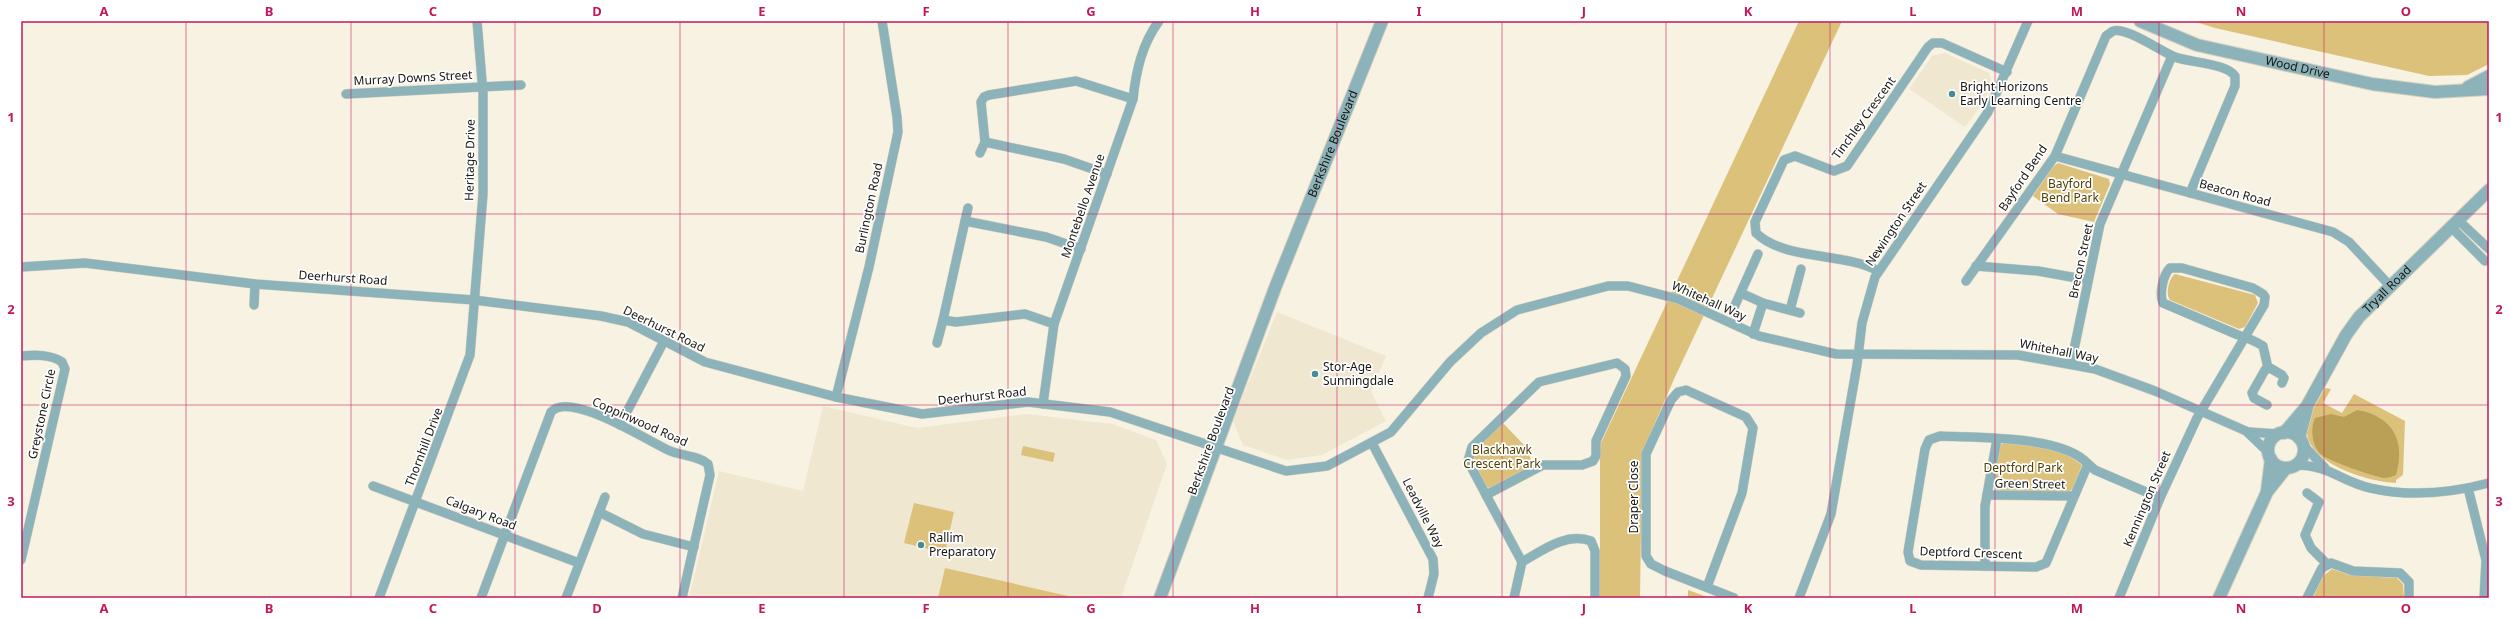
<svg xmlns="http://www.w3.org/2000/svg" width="2510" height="619" viewBox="0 0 2510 619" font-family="'Noto Sans',sans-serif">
  <rect width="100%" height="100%" fill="#f8f2e2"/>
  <g fill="#f0e7d1">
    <polygon points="1945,53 1989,73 1992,82 1985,100 1965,127 1909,89 1932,56"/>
    <polygon points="1277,312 1386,356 1371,392 1386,421 1322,455 1287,460 1243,445 1233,421"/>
    <polygon points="823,406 917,428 1026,414 1112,424 1156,440 1167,464 1121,598 689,598 719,471 803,491"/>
  </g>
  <g fill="#dcc17b">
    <polygon points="1799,21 1842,21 1675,377 1644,448 1642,462 1640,598 1600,598 1600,445"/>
    <polygon points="2193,21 2489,21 2489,64 2467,75 2429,76 2215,28"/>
    <polygon points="2058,163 2109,179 2110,184 2094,222 2058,214 2033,196 2053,167"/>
    <path d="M2175,274l80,21 3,8 -13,24 -6,2 -69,-29c-5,-6 -1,-22 5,-26z"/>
    <path d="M2325,388l6,1 -8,14 19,10 12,-19 51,27 -2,54 -7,5v3c-27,-1 -93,-20 -89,-56 2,-14 12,-27 18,-39z"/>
    <path d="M1502,422l21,22 12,22 -46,22c-10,-4 -16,-24 -17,-34z"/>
    <path d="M2005,442c27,1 56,6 77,23l-9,23 -4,4 -72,-1 -4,-8 7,-38z"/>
    <polygon points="1023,446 1055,453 1053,462 1021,455"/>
    <polygon points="914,503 954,512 945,553 904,543"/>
    <polygon points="945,568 1077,598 938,598"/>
    <polygon points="2332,569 2350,575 2397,578 2403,584 2404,598 2313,598 2323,576"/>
    <polygon points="1688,590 1710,598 1688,598"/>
  </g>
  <path fill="#ba9f57" d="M2357,410c36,6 49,31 39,65 -4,2 -8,3 -12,3 -11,-2 -53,-16 -62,-23 -10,-8 -12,-26 -7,-37l16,-4 13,3z"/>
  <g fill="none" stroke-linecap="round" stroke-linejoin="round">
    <defs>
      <g id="minor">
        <polyline points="346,94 521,85"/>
        <polyline points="980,153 985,142"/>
        <polyline points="2055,156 2333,232 2349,242 2391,287"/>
        <polyline points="1107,174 1064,159 985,142 981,102 984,97 989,95 1076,81 1133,99"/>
        <polyline points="965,221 968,208"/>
        <polyline points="2459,221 2489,249"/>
        <polyline points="2452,228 2485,261"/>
        <polyline points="1976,266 2038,271 2088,280"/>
        <polyline points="21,267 85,263 255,284 474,300 601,316 628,322 705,362 836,397 922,414 1028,402 1110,412 1286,471 1327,466 1391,432 1450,362 1481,333 1517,310 1608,286 1628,286 1678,299 1759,336 1836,354 2018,355 2095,369 2155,391 2246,431 2269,453"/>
        <path d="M1878,271c-34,-19 -93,-10 -122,-38l-1,-11 29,-62 11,-4 39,15 13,-5 81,-119 5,-4h9l65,29"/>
        <path d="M1966,281l89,-125 51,-120 7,-5c14,-4 47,20 62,26 16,6 51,6 60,19v10l-45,107"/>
        <polyline points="1741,293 1763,303 1800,313"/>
        <polyline points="254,305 255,284"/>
        <polyline points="1790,310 1801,269"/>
        <polyline points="1732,312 1758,254"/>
        <polyline points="1054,324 1025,314 956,322 943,320 965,221 1046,237 1081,249"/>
        <polyline points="1753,334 1763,303"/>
        <polyline points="937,343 943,320"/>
        <path d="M21,356c13,-1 30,-2 41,6l3,7 -44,191"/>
        <polygon points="1617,363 1625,369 1626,376 1596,441 1596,456 1593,461 1582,465 1543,465 1486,495 1468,461 1472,447 1539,382"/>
        <polyline points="2071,364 2100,224 2172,56"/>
        <polyline points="836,397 869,267 898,132 897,117 882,21"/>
        <path d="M1043,404l11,-80 79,-225c3,-28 9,-55 26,-78"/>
        <polyline points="2267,405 2254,398 2252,393 2265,370 2270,368 2282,375 2284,378 2282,383"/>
        <polyline points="620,425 664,341"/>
        <polyline points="2249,432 2279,434"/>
        <path d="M1940,436c36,2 123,-1 148,28l-42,99 -10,4 -115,-2 -11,-4 -2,-9 17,-103 4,-9z"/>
        <polyline points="1372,443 1433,559 1434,574 1428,598"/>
        <polyline points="2304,446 2325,468"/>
        <polyline points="2088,464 2095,470 2160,498"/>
        <path d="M2295,465c35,0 45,16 75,23 39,9 81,5 119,-5"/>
        <polyline points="373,486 579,563"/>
        <polyline points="2468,488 2486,560 2484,598"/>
        <polyline points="2307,493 2319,502 2305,535 2311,548 2327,564"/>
        <polyline points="1486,495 1522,562"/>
        <polyline points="1987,495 2073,496"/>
        <polyline points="599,512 643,534 694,547"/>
        <path d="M1522,562c21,-12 44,-30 69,-21l4,10v47"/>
        <polyline points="1985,566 1985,506 1997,439"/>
        <polyline points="1707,587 1742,493 1753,428 1746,417 1686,390 1678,392 1671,400 1646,454 1646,556 1651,564 1665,571 1734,598"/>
        <polyline points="379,598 470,355 483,194 483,93 477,21"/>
        <path d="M481,598l70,-186c18,-22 97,29 117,38 12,6 30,5 40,14l2,11 -28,123"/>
        <polyline points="566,598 605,497"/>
        <polyline points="1514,598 1522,562"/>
        <polyline points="1799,598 1831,514 1857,365 1862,323 1875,277 1988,112 2028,21"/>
        <path d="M2119,598l41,-100 37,-80 67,-113 1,-8 -2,-3 -10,-6 -71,-20h-12c-7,7 -11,26 -7,35l75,32c10,3 17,6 25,11l5,22"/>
        <polyline points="2307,598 2322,568 2331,563 2353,571 2400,573 2409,582 2409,598"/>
      </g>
      <g id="tertiary">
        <path id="s1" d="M2140,21l57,24 175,39 63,8 54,-3"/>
        <polyline points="2468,87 2489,76"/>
        <circle cx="2286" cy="450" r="18"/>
        <path id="s2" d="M2284,433l23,-27 39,-71 13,-18 130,-127"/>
        <polyline points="2299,438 2307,408"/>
        <polyline points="2267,491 2271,459"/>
        <path id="s3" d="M1160,598l115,-310 107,-267"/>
        <polyline points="2219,598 2267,492 2286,468"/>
      </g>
    </defs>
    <use href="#minor" stroke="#d4cfc0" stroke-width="10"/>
    <use href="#tertiary" stroke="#d4cfc0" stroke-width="14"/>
    <use href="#minor" stroke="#8cb3ba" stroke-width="9"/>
    <use href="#tertiary" stroke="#8cb3ba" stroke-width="12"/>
  </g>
  <path fill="none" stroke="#c2185b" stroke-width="1" stroke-opacity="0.55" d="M186,21v577M351,21v577M515,21v577M680,21v577M844,21v577M1008,21v577M1173,21v577M1337,21v577M1502,21v577M1666,21v577M1830,21v577M1995,21v577M2159,21v577M2324,21v577M21,214h2468M21,405h2468"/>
  <g fill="#468c97" stroke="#fff" stroke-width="1.5">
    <circle cx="1952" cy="94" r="4"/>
    <circle cx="1315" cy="374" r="4"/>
    <circle cx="921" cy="545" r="4"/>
  </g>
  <g text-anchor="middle" stroke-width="3.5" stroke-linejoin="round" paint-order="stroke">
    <g font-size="12" fill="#171510" stroke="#fff">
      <text dy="4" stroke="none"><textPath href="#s1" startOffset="165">Wood Drive</textPath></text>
      <text transform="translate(413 78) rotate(-3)" y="4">Murray Downs Street</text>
      <text transform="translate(1864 118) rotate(-54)" y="4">Tinchley Crescent</text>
      <text dy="4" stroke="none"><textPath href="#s3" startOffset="486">Berkshire Boulevard</textPath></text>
      <text transform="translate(470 160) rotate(-89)" y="4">Heritage Drive</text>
      <text transform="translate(2023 178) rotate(-56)" y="4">Bayford Bend</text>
      <text transform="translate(2235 193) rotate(15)" y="4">Beacon Road</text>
      <text transform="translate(1083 206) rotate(-71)" y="4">Montebello Avenue</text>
      <text transform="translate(869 208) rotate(-78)" y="4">Burlington Road</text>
      <text transform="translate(1896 224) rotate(-56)" y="4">Newington Street</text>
      <text transform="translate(2081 261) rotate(-78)" y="4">Brecon Street</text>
      <text transform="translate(343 278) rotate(4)" y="4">Deerhurst Road</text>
      <text dy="4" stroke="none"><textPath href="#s2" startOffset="178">Tryall Road</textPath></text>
      <text transform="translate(1709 301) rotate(24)" y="4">Whitehall Way</text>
      <text transform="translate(664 329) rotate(26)" y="4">Deerhurst Road</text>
      <text transform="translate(2059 351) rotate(11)" y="4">Whitehall Way</text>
      <text transform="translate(982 396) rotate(-6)" y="4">Deerhurst Road</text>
      <text transform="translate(42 414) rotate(-78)" y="4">Greystone Circle</text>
      <text transform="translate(640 422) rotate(24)" y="4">Coppinwood Road</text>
      <text transform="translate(1211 441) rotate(-70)" y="4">Berkshire Boulevard</text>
      <text transform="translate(424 447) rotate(-69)" y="4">Thornhill Drive</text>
      <text transform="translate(2030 484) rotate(1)" y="4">Green Street</text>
      <text transform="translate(1634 497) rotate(-90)" y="4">Draper Close</text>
      <text transform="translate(2147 499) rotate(-67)" y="4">Kennington Street</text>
      <text transform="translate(481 513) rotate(21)" y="4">Calgary Road</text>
      <text transform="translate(1423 513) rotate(63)" y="4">Leadville Way</text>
      <text transform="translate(1971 553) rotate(2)" y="4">Deptford Crescent</text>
    </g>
    <g font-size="12" fill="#171510" stroke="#fff" text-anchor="start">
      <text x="1960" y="91">Bright Horizons<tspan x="1960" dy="14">Early Learning Centre</tspan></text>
      <text x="1323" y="371">Stor-Age<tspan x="1323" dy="14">Sunningdale</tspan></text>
      <text x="929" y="542">Rallim<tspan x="929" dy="14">Preparatory</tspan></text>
    </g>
    <g font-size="12" fill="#513e01" stroke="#fff">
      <text x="2070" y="188">Bayford<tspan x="2070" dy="14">Bend Park</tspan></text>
      <text x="1502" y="454">Blackhawk<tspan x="1502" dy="14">Crescent Park</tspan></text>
      <text x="2023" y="472">Deptford Park</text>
    </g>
  </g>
  <rect width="2510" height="619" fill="none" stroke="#ffffff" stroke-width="44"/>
  <rect x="22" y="22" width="2466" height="575" fill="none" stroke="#c2185b" stroke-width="1.5"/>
  <g font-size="13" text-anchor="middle" font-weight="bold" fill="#c2185b">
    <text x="104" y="16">A</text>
    <text x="269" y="16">B</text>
    <text x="433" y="16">C</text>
    <text x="597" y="16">D</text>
    <text x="762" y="16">E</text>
    <text x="926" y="16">F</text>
    <text x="1091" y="16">G</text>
    <text x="1255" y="16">H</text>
    <text x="1419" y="16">I</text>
    <text x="1584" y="16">J</text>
    <text x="1748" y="16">K</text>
    <text x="1913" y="16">L</text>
    <text x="2077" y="16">M</text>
    <text x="2241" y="16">N</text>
    <text x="2406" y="16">O</text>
    <text x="11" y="122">1</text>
    <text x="2499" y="122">1</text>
    <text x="11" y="314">2</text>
    <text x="2499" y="314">2</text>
    <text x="11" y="506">3</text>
    <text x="2499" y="506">3</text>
    <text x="104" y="613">A</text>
    <text x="269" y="613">B</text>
    <text x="433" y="613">C</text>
    <text x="597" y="613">D</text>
    <text x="762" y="613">E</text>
    <text x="926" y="613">F</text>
    <text x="1091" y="613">G</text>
    <text x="1255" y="613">H</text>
    <text x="1419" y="613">I</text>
    <text x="1584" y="613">J</text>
    <text x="1748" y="613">K</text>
    <text x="1913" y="613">L</text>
    <text x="2077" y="613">M</text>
    <text x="2241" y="613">N</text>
    <text x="2406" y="613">O</text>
  </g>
</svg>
